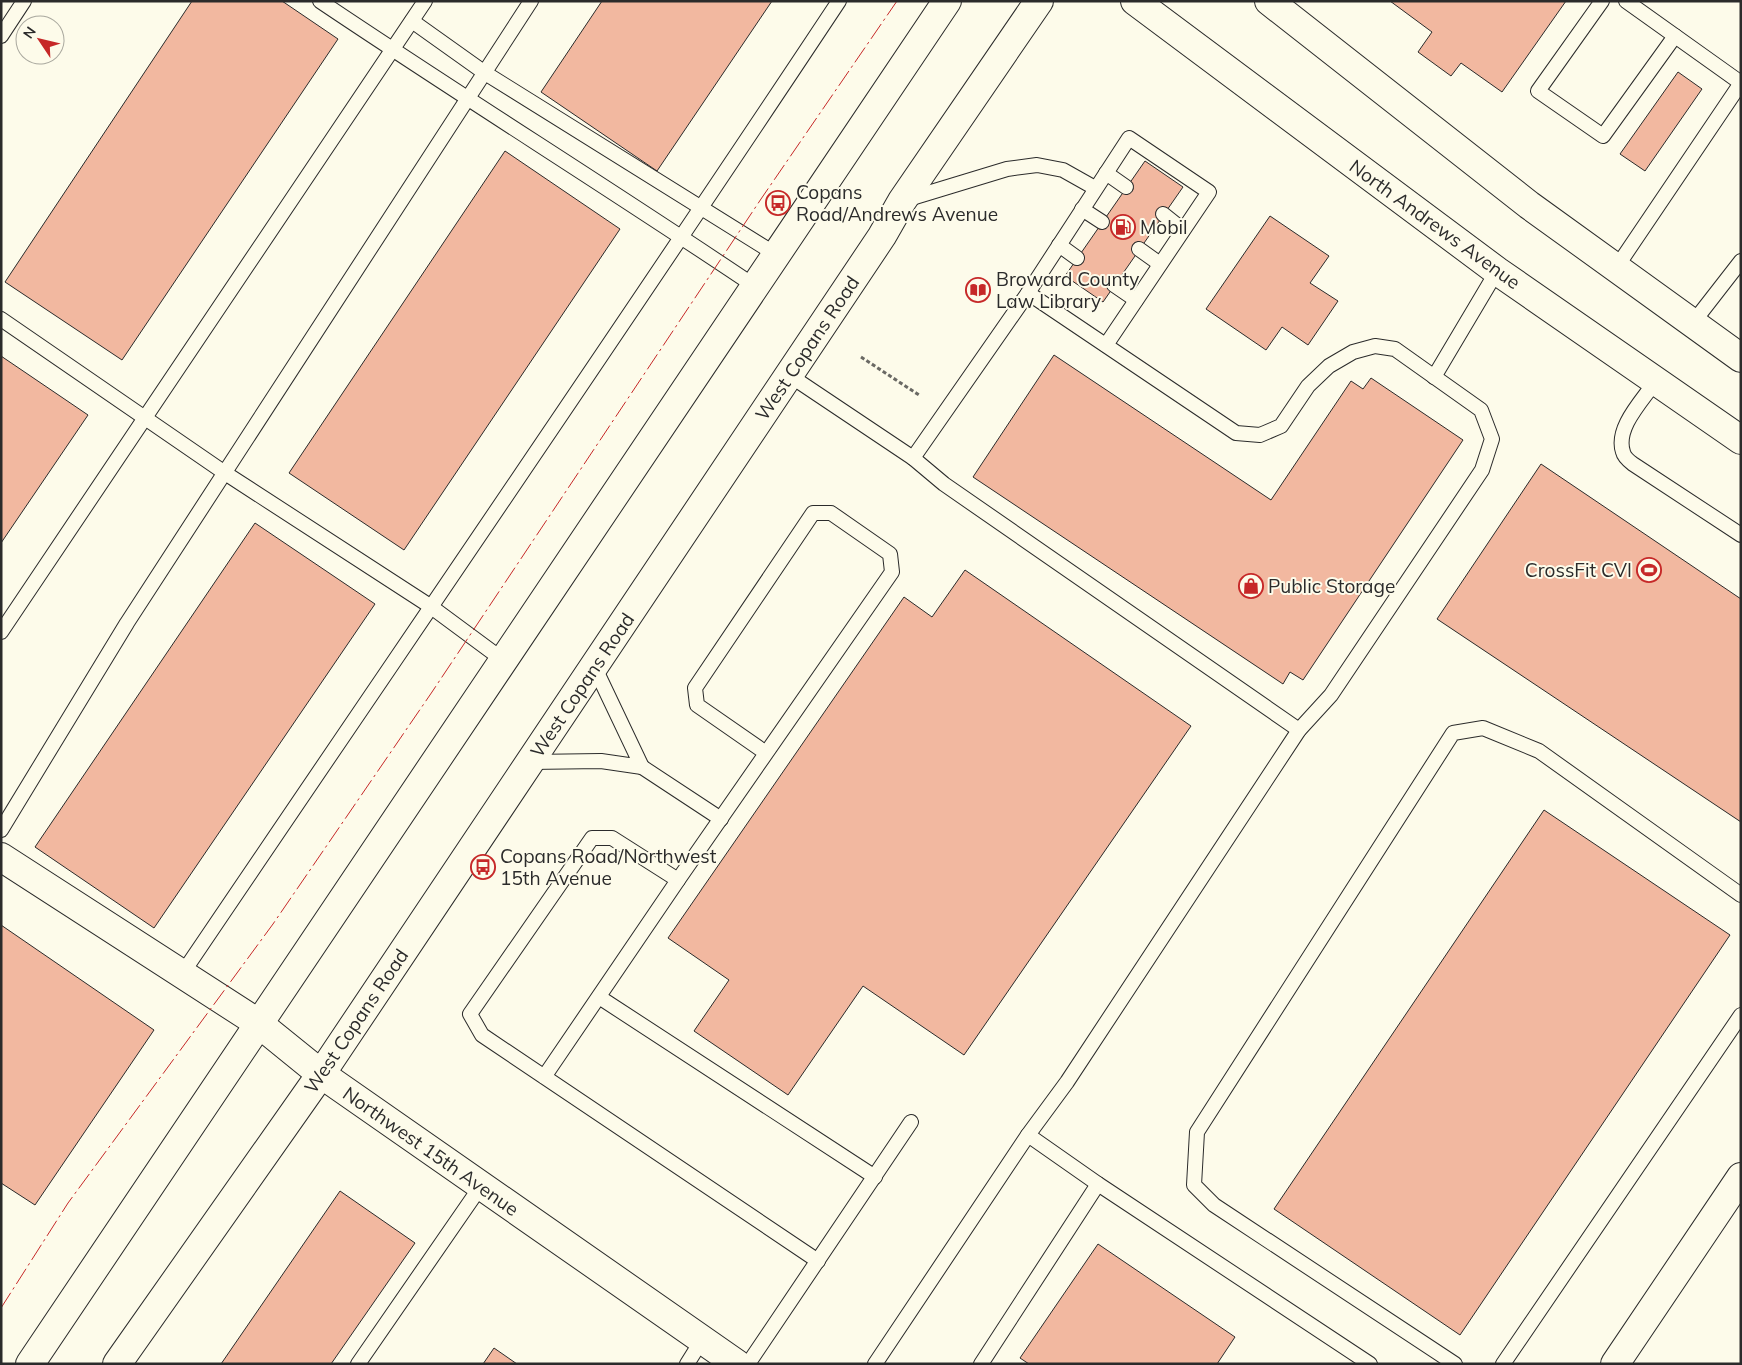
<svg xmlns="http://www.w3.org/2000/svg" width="1742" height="1365" viewBox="0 0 1742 1365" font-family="Mulish,sans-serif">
  <rect width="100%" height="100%" fill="#fdfbea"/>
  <g fill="#f2b8a0" stroke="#2b2b2b">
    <polygon points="192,1 282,1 338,39 122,360 5,282"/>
    <polygon points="602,1 772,1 657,171 541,92"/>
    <polygon points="1390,1 1566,1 1502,92 1461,63 1451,76 1418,52 1432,32"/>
    <polygon points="1678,72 1702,89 1645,171 1620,154"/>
    <polygon points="505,151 620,229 404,550 289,473"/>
    <polygon points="1145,161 1183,187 1103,302 1065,276"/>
    <polygon points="1270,216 1329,256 1310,283 1338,301 1308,345 1282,327 1266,350 1206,309"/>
    <polygon points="1054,355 1271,500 1351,381 1363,389 1371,378 1463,440 1303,680 1290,672 1283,684 973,477"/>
    <polygon points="1,356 88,415 1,543"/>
    <polygon points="1541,464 1741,599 1741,822 1437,619"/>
    <polygon points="255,523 375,604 154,928 35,847"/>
    <polygon points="965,570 1191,726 964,1055 863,986 788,1095 694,1031 729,980 668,938 904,597 932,617"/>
    <polygon points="1544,810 1730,935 1460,1335 1274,1209"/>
    <polygon points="1,925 154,1030 35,1205 1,1183"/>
    <polygon points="340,1191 415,1243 331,1364 221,1364"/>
    <polygon points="1098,1244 1235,1337 1217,1364 1029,1364 1020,1358"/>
    <polygon points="494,1348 517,1364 483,1364"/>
  </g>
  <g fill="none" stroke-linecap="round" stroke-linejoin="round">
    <defs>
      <g id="service">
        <path d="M320,1c144,97 292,189 436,286"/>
        <polyline points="1602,1 1538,91 1603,136 1675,36"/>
        <polyline points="1626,1 1741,83"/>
        <polyline points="412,21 485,73 777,255"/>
        <polyline points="1,36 24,1"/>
        <polyline points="1106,173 1126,187"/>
        <polyline points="905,200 1007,169 1037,165 1063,170 1095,188"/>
        <polyline points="1082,209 1102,222"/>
        <polyline points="1163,214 1183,230"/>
        <polyline points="1059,245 1077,258"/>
        <polyline points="1139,249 1160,264"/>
        <polyline points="1616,268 1741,83"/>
        <polyline points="1114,285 1136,300"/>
        <polyline points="1028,293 1129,138 1209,192 1106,345"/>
        <polyline points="1,319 225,473 430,606 503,660"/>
        <polyline points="1692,324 1741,261"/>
        <polyline points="789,375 913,458 1028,293 1236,433 1260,435 1281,426 1308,386 1329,366 1353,352 1375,346 1395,349 1481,410 1492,439 1482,470 1331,695 1299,730 1067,1082 1028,1135"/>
        <polyline points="1434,377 1497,271"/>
        <path d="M1655,382c-13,19 -40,46 -32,70 1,5 6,9 10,12l108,71"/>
        <polyline points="913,458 944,484 1299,730"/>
        <polyline points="1,632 425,1"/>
        <polyline points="530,762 601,761 642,767 594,666"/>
        <polyline points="642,767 721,819"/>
        <polyline points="1,830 127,623 531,1"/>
        <polyline points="678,880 892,572 890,554 831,513 813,513 695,688 697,705 766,753"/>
        <path d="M182,974c219,-324 441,-647 657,-973"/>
        <polyline points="599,997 875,1177"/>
        <polyline points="544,1077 678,880 612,838 592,838 470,1014 482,1035 818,1261"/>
        <polyline points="358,1364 481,1186"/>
        <polyline points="687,1364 702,1340"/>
        <polyline points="748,1364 911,1122"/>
        <polyline points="875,1364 1028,1135 1098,1184 1370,1364"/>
        <polyline points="981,1364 1098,1184"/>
        <polyline points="1455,1364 1214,1205 1194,1185 1197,1132 1453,733 1483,728 1539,751 1741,895"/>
        <polyline points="1503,1364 1741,1015"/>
      </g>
      <g id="minor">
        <polyline points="1,857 258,1023 321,1074 737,1364"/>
        <polyline points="1615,1364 1741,1177"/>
      </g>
      <g id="tertiary">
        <polyline points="1135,1 1497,271 1741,440"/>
        <polyline points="1269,1 1529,205 1741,358"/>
      </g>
      <g id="secondary">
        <polyline points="30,1364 947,1"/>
        <polyline points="117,1364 321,1074 882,236 902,201 1039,1"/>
      </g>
    </defs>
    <use href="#service" stroke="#2b2b2b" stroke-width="16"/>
    <use href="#minor" stroke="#2b2b2b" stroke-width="30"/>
    <use href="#tertiary" stroke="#2b2b2b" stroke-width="30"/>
    <use href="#secondary" stroke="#2b2b2b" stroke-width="30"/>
    <polyline stroke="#6a6964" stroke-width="3" stroke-dasharray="4 2.5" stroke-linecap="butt" points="861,357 919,395"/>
    <use href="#service" stroke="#fdfbea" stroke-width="14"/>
    <use href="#minor" stroke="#fdfbea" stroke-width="28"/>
    <use href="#tertiary" stroke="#fdfbea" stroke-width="28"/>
    <use href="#secondary" stroke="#fdfbea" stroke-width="28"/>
    <polyline stroke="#c62828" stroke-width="1" stroke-dasharray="18 4 2.5 4" stroke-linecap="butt" points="1,1308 68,1203 273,924 432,692 761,199 897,1"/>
  </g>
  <defs>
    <symbol id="bus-ring" viewBox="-11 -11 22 22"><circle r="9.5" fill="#fdfbea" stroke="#c62828" stroke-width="1.5"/><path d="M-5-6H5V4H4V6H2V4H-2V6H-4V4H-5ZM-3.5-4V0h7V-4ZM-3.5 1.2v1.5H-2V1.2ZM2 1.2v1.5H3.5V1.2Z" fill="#c62828"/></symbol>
    <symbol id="fuel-ring" viewBox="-11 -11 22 22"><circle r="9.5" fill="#fdfbea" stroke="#c62828" stroke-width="1.5"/><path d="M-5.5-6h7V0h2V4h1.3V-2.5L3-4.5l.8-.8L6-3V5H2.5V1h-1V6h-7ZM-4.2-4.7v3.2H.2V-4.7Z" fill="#c62828"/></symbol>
    <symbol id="library-ring" viewBox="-11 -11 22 22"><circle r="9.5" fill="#fdfbea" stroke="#c62828" stroke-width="1.5"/><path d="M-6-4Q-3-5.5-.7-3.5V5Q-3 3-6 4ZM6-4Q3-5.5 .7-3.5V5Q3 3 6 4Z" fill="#c62828"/></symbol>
    <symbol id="stadium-ring" viewBox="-11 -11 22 22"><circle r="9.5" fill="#fdfbea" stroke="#c62828" stroke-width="1.5"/><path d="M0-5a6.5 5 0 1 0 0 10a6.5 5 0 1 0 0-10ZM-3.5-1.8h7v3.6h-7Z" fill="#c62828"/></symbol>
    <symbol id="shop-ring" viewBox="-11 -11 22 22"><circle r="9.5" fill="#fdfbea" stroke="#c62828" stroke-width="1.5"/><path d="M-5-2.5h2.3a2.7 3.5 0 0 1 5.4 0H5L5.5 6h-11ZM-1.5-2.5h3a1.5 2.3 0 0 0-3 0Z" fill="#c62828"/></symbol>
  </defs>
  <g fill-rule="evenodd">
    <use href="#bus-ring" x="764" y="189" width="28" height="28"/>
    <use href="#fuel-ring" x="1109" y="213" width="28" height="28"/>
    <use href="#library-ring" x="964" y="276" width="28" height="28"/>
    <use href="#stadium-ring" x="1635" y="556" width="28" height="28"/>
    <use href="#shop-ring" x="1237" y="572" width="28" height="28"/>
    <use href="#bus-ring" x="469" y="853" width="28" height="28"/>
  </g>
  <g text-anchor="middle" stroke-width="4" stroke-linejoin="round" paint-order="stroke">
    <g font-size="19" fill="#2b2b2b" stroke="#fdfbea" text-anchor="start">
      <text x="796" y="199">Copans<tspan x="796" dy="22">Road/Andrews Avenue</tspan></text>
      <text x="1140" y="234">Mobil</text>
      <text x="996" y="286">Broward County<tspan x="996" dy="22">Law Library</tspan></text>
      <text x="1632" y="577" text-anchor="end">CrossFit CVI</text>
      <text x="1268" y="593">Public Storage</text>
      <text x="500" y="863">Copans Road/Northwest<tspan x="500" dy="22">15th Avenue</tspan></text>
    </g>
    <g font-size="19" fill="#2b2b2b" stroke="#fdfbea">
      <text transform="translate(1435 224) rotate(36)" y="7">North Andrews Avenue</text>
      <text transform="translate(807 348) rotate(-56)" y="7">West Copans Road</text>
      <text transform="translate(582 685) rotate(-56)" y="7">West Copans Road</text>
      <text transform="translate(356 1021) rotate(-56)" y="7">West Copans Road</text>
      <text transform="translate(431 1151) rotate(35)" y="7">Northwest 15th Avenue</text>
    </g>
  </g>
  <rect width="1742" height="1365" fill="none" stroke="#2b2b2b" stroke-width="5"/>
  <g transform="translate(40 40) rotate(305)"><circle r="24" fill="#fdfbea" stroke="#a9a89e"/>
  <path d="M0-4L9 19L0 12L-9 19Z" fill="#c62828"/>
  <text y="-8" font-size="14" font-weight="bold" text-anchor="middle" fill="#2b2b2b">N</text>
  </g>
</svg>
